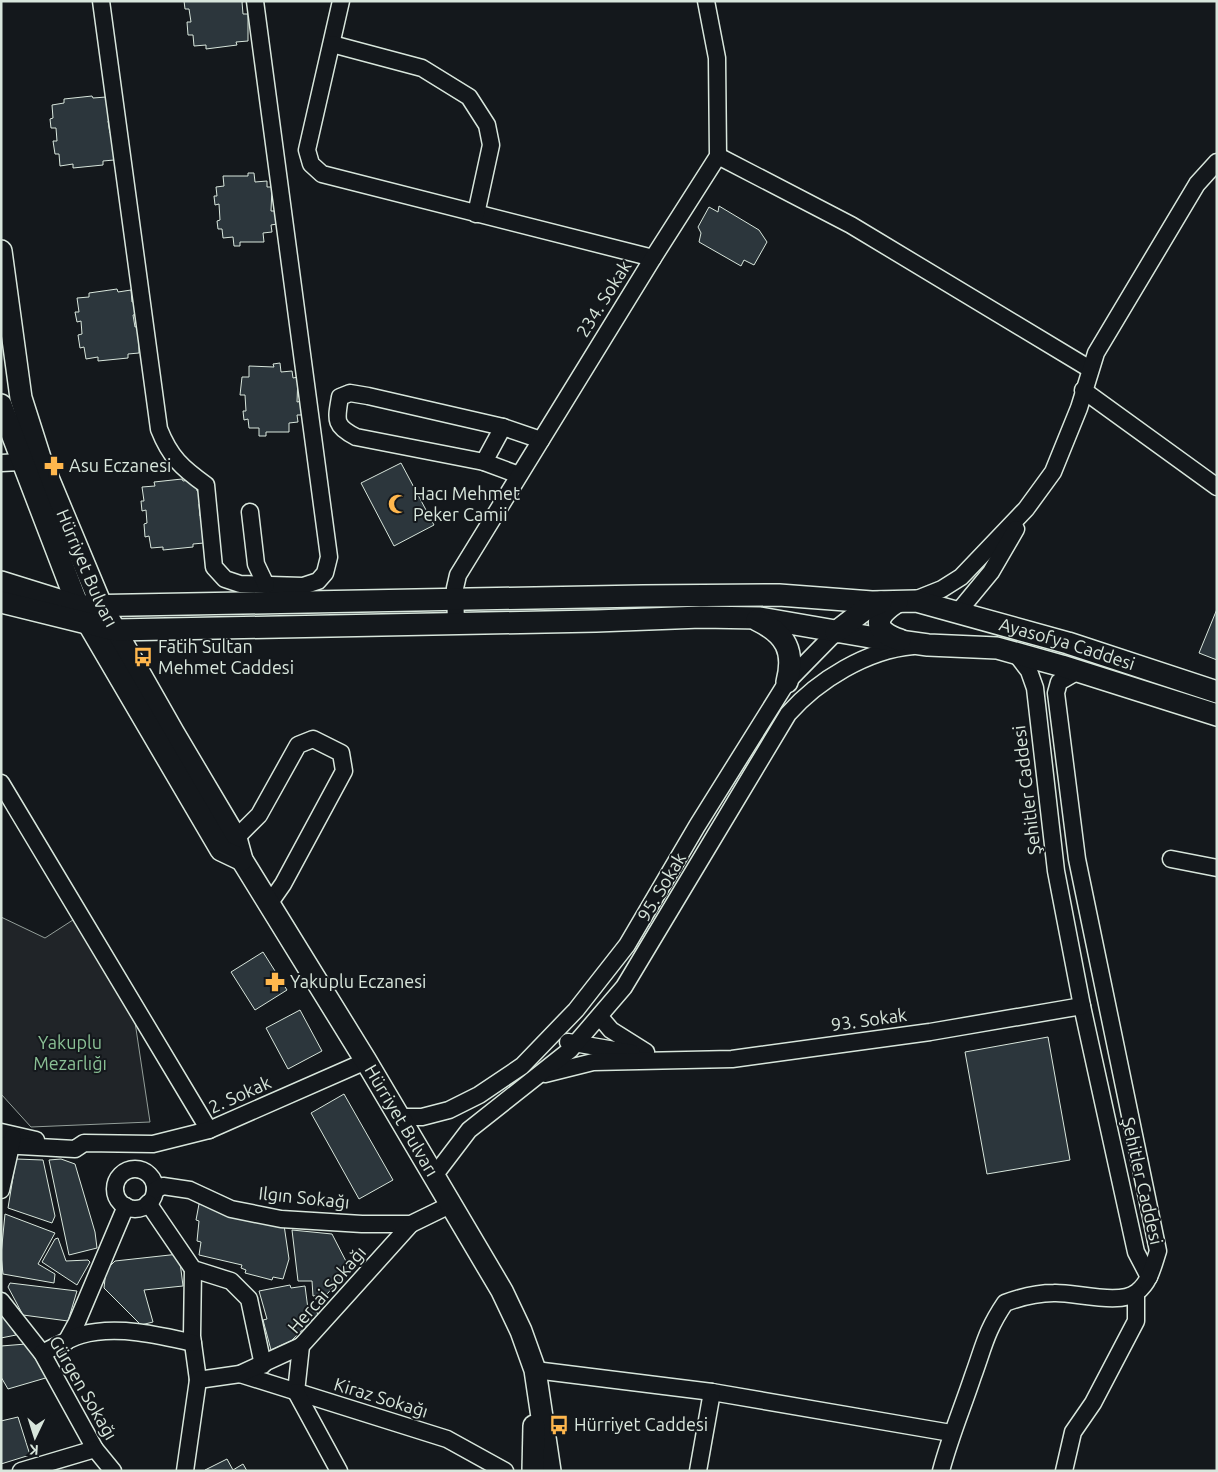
<svg xmlns="http://www.w3.org/2000/svg" width="1218" height="1472" viewBox="0 0 1218 1472" font-family="Ubuntu,sans-serif">
  <rect width="100%" height="100%" fill="#14181c"/>
  <polygon fill="#202428" stroke="#939e99" points="1,917 45,938 76,918 132,1002 150,1122 31,1127 1,1094"/>
  <g fill="#2c363c" stroke="#d8e6dc">
    <polygon points="184,1 246,1 242,2 243,14 248,14 248,41 236,42 237,45 206,49 206,45 194,46 193,35 188,35 187,22 191,22 189,9 185,9"/>
    <polygon points="92,96 93,98 106,97 107,108 111,108 112,121 108,121 110,133 114,133 114,160 103,161 103,165 73,168 73,164 60,166 59,154 55,154 53,141 57,141 56,128 51,128 50,119 53,118 52,105 64,103 64,99"/>
    <polygon points="248,173 254,173 255,182 267,181 267,187 272,187 271,211 276,211 277,224 271,225 272,232 263,233 264,242 240,242 240,246 234,246 233,237 223,238 222,229 218,229 217,221 220,220 219,204 215,205 214,196 217,196 216,187 224,186 223,176 248,176"/>
    <polygon points="719,206 759,230 767,242 754,265 744,260 741,266 699,242 701,233 698,227 709,207 718,212"/>
    <polygon points="117,289 118,292 131,290 132,302 136,302 137,314 133,315 135,327 139,326 139,353 128,354 128,358 98,361 98,357 86,359 84,347 80,348 78,335 82,334 81,321 77,322 75,312 79,312 77,298 89,297 89,293"/>
    <polygon points="280,363 281,372 292,371 293,378 298,377 297,402 302,401 303,415 297,415 298,422 289,423 289,432 266,432 266,436 259,436 259,428 249,428 248,419 244,420 243,411 246,411 245,395 240,395 242,377 249,377 249,366 274,367 273,364"/>
    <polygon points="401,463 434,525 394,546 361,483"/>
    <polygon points="182,479 183,481 196,479 197,491 201,491 203,504 199,504 200,516 205,516 204,543 193,544 193,547 163,550 163,547 151,548 149,536 145,537 144,524 147,523 146,510 142,511 141,501 144,501 142,487 155,486 154,482"/>
    <polygon points="1217,609 1217,660 1199,653"/>
    <polygon points="263,952 287,990 255,1010 231,972"/>
    <polygon points="300,1010 322,1051 288,1069 266,1028"/>
    <polygon points="1048,1037 1070,1160 987,1174 965,1052"/>
    <polygon points="344,1094 393,1180 359,1199 311,1113"/>
    <polygon points="16,1159 43,1160 55,1216 52,1223 8,1208"/>
    <polygon points="61,1159 75,1164 95,1232 97,1248 69,1255 49,1160"/>
    <polygon points="199,1204 284,1225 289,1259 283,1279 273,1277 272,1280 245,1273 246,1270 241,1268 242,1265 199,1255 201,1242 197,1241 199,1221 196,1220"/>
    <polygon points="5,1214 55,1233 38,1264 55,1274 54,1283 3,1274 1,1255"/>
    <polygon points="292,1230 332,1234 350,1269 327,1294 313,1296 312,1281 298,1281"/>
    <polygon points="58,1238 66,1261 88,1260 90,1262 77,1285 42,1262 55,1239"/>
    <polygon points="179,1254 183,1286 144,1290 153,1322 141,1325 104,1288 106,1270 115,1261"/>
    <polygon points="10,1283 77,1291 68,1321 23,1315 8,1287"/>
    <polygon points="290,1285 291,1288 305,1286 308,1309 315,1307 318,1315 291,1341 271,1350 263,1320 267,1319 259,1291"/>
    <polygon points="1,1317 4,1317 16,1335 1,1338"/>
    <polygon points="26,1344 49,1377 8,1389 1,1377 1,1346"/>
    <polygon points="18,1417 30,1455 1,1464 1,1421"/>
    <polygon points="227,1459 233,1470 243,1464 247,1471 205,1470"/>
  </g>
  <g fill="none" stroke-linecap="round" stroke-linejoin="round">
    <defs>
      <g id="minor">
        <path d="M101,1l58,428c11,28 23,39 47,56l8,82 11,12 15,5 63,2 15,-5 7,-8 4,-16 -74,-556"/>
        <polyline points="341,1 307,150 311,164 322,174 653,258"/>
        <polyline points="332,44 422,68 469,97 487,125 491,145 476,214"/>
        <polyline points="718,156 851,225 1090,369"/>
        <polyline points="1083,390 1217,487"/>
        <polyline points="484,462 503,427"/>
        <polyline points="1,463 21,462"/>
        <path d="M519,475l-35,-13 -128,-25c-22,-11 -20,-17 -16,-40l10,-4 18,3 135,31 38,13"/>
        <polyline points="250,512 256,564 266,585"/>
        <polyline points="912,601 942,589 961,577 1026,509 1053,472 1079,408 1096,353 1197,184 1217,162"/>
        <polyline points="958,612 991,572 1016,529"/>
        <polyline points="456,624 455,588 458,575 653,258 718,156 717,58 706,1"/>
        <polyline points="1016,654 1029,671 1035,688 1056,871 1082,1006 1136,1252 1149,1277"/>
        <polyline points="1,783 209,1130"/>
        <polyline points="236,838 259,815 298,745 313,739 341,753 344,771 283,884 269,904"/>
        <polyline points="1171,859 1217,868"/>
        <polyline points="600,1017 611,1030 646,1052"/>
        <polyline points="568,1042 632,1053"/>
        <polyline points="545,1074 593,1062 732,1059 761,1055 930,1032 1082,1006"/>
        <polyline points="398,1117 422,1117 449,1110 479,1095 522,1066 576,1010 627,945 697,826 787,682 836,632"/>
        <polyline points="1,1132 36,1140"/>
        <polyline points="1,1145 75,1149 84,1143 153,1144 209,1130 366,1061"/>
        <circle cx="135" cy="1189" r="20"/>
        <path d="M434,1176l35,-46 101,-80 54,-63 164,-273c30,-34 79,-64 125,-68"/>
        <polyline points="1,1190 13,1137"/>
        <polyline points="155,1190 163,1186 190,1190 231,1209 281,1219 362,1224 411,1224 450,1205"/>
        <polyline points="148,1203 193,1269 231,1281 249,1299 263,1365"/>
        <polyline points="193,1269 192,1336 198,1380"/>
        <polyline points="1,1301 42,1353 95,1449 113,1471"/>
        <polyline points="66,1342 77,1322 126,1206"/>
        <path d="M42,1353c13,-6 26,-14 39,-18 35,-10 78,0 112,8"/>
        <polyline points="535,1370 712,1392 951,1433"/>
        <polyline points="240,1374 447,1439 505,1471"/>
        <polyline points="296,1392 301,1346 411,1224"/>
        <polyline points="296,1392 339,1471"/>
        <polyline points="21,1471 95,1449"/>
        <polyline points="185,1471 198,1380 240,1374 301,1346"/>
        <polyline points="698,1471 712,1392"/>
        <path d="M941,1471c9,-34 21,-62 32,-95 11,-30 13,-45 32,-73 16,-6 32,-10 49,-10 20,-1 67,13 83,-1 13,-10 16,-26 21,-41l-81,-392 -21,-166 3,-11 19,-11"/>
        <polyline points="1064,1471 1073,1432 1093,1403 1136,1321 1136,1294"/>
      </g>
      <g id="major">
        <path id="s1" d="M1,251l20,147 20,63 61,146 71,125 63,106 6,22 124,201 136,230 19,40 14,39 15,101"/>
        <polyline points="1,405 78,606 221,850 242,860"/>
        <path id="s2" d="M1,582l77,24 565,-10 136,-1 93,7 44,-1 152,42 149,49"/>
        <polyline points="1,602 115,630 596,621 701,617 760,618 870,637 928,645 997,648 1062,666 1217,715"/>
        <path d="M897,602c-23,14 -25,29 3,38"/>
        <path d="M757,620c29,14 38,31 30,62"/>
        <polyline points="836,632 867,608 881,602"/>
        <polyline points="533,1471 534,1426"/>
      </g>
    </defs>
    <use href="#minor" stroke="#d8e6dc" stroke-width="19"/>
    <use href="#major" stroke="#d8e6dc" stroke-width="24"/>
    <use href="#minor" stroke="#14181c" stroke-width="16"/>
    <use href="#major" stroke="#14181c" stroke-width="21"/>
  </g>
  <defs>
    <symbol id="pharmacy-bare" viewBox="-9 -9 18 18"><path d="M-2-6h4v4h4v4h-4v4h-4v-4h-4v-4h4Z" fill="#ffb74d" stroke="#14181c" stroke-width="2.5" paint-order="stroke"/></symbol>
    <symbol id="mosque-bare" viewBox="-9 -9 18 18"><path d="M3.5-4.9A6 6 0 1 0 3.5 4.9A5 5 0 1 1 3.5-4.9Z" fill="#ffb74d" stroke="#14181c" stroke-width="2.5" paint-order="stroke"/></symbol>
    <symbol id="bus-bare" viewBox="-9 -9 18 18"><path d="M-5-6H5V4H4V6H2V4H-2V6H-4V4H-5ZM-3.5-4V0h7V-4ZM-3.5 1.2v1.5H-2V1.2ZM2 1.2v1.5H3.5V1.2Z" fill="#ffb74d" stroke="#14181c" stroke-width="2.5" paint-order="stroke"/></symbol>
  </defs>
  <g fill-rule="evenodd">
    <use href="#pharmacy-bare" x="40" y="452" width="28" height="28"/>
    <use href="#mosque-bare" x="384" y="490" width="28" height="28"/>
    <use href="#bus-bare" x="129" y="643" width="28" height="28"/>
    <use href="#pharmacy-bare" x="261" y="968" width="28" height="28"/>
    <use href="#bus-bare" x="545" y="1411" width="28" height="28"/>
  </g>
  <g text-anchor="middle" stroke-width="4" stroke-linejoin="round" paint-order="stroke">
    <g font-size="18" fill="#d8e6dc" stroke="#14181c">
      <text transform="translate(604 299) rotate(-58)" y="6">234. Sokak</text>
      <text dy="6" stroke="none"><textPath href="#s1" startOffset="331">Hürriyet Bulvarı</textPath></text>
      <text dy="6" stroke="none"><textPath href="#s2" startOffset="1076">Ayasofya Caddesi</textPath></text>
      <text transform="translate(1027 790) rotate(-97)" y="6">Şehitler Caddesi</text>
      <text transform="translate(662 887) rotate(-59)" y="6">95. Sokak</text>
      <text transform="translate(869 1020) rotate(-8)" y="6">93. Sokak</text>
      <text transform="translate(240 1095) rotate(-24)" y="6">2. Sokak</text>
      <text dy="6" stroke="none"><textPath href="#s1" startOffset="968">Hürriyet Bulvarı</textPath></text>
      <text transform="translate(1142 1181) rotate(77)" y="6">Şehitler Caddesi</text>
      <text transform="translate(304 1198) rotate(6)" y="6">Ilgın Sokağı</text>
      <text transform="translate(327 1290) rotate(-49)" y="6">Hercai Sokağı</text>
      <text transform="translate(83 1388) rotate(60)" y="6">Gürgen Sokağı</text>
      <text transform="translate(381 1398) rotate(17)" y="6">Kiraz Sokağı</text>
    </g>
    <g font-size="18" fill="#d8e6dc" stroke="#14181c" text-anchor="start">
      <text x="69" y="472">Asu Eczanesi</text>
      <text x="413" y="500">Hacı Mehmet<tspan x="413" dy="21">Peker Camii</tspan></text>
      <text x="158" y="653">Fatih Sultan<tspan x="158" dy="21">Mehmet Caddesi</tspan></text>
      <text x="290" y="988">Yakuplu Eczanesi</text>
      <text x="574" y="1431">Hürriyet Caddesi</text>
    </g>
    <g font-size="18" fill="#8ac095" stroke="#14181c">
      <text x="70" y="1049">Yakuplu<tspan x="70" dy="21">Mezarlığı</tspan></text>
    </g>
  </g>
  <rect width="1218" height="1472" fill="none" stroke="#d8e6dc" stroke-width="5"/>
  <g transform="translate(35 1437) rotate(184)" stroke="#14181c" stroke-width="4" paint-order="stroke">
  <path d="M0-4L9 19L0 12L-9 19Z" fill="#d8e6dc"/>
  <text y="-8" font-size="14" font-weight="bold" text-anchor="middle" fill="#d8e6dc">K</text>
  </g>
</svg>
